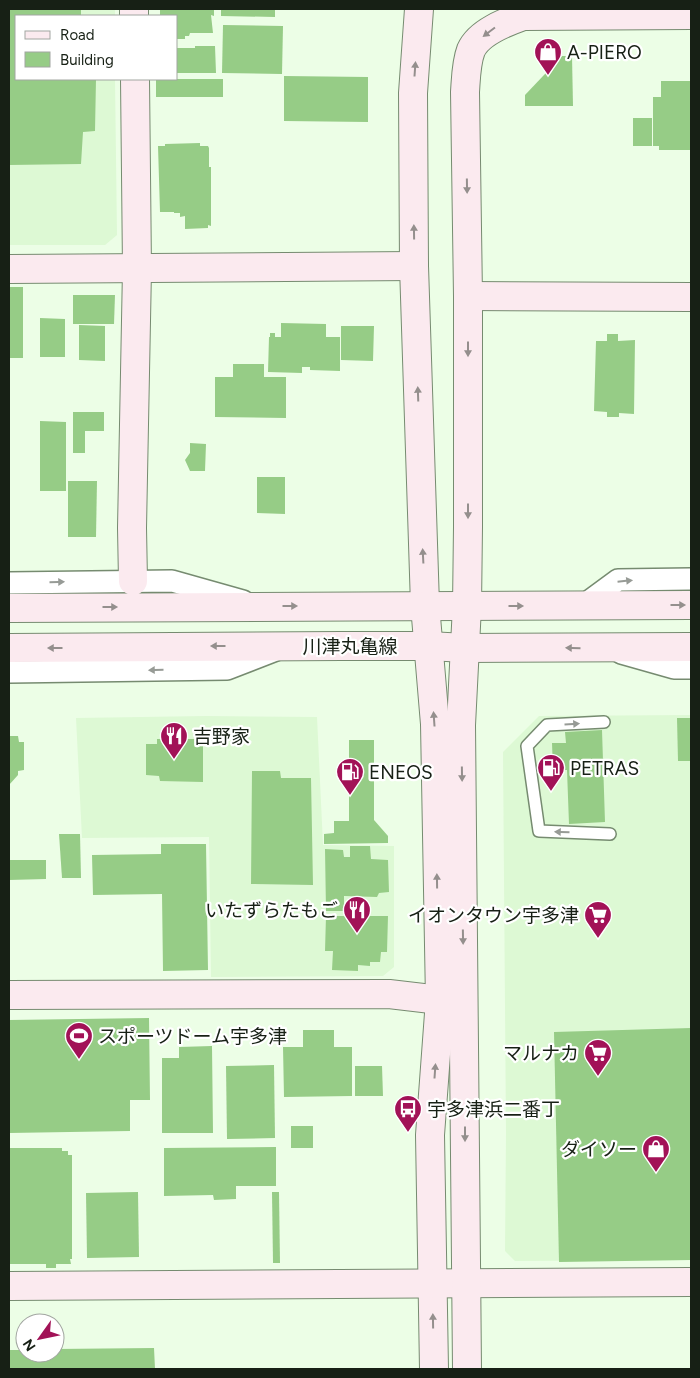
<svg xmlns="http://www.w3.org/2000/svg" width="700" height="1378" viewBox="0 0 700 1378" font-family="Figtree,'Noto Sans JP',sans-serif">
  <rect width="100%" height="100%" fill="#ecfee6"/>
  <g fill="#ddf9d4">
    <polygon points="9,9 115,9 115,16 16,16 16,79 115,79 117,235 105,245 9,245"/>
    <polygon points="691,715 691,1260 515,1261 505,1251 506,1133 503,752 539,716"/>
    <polygon points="206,716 317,717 323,845 394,846 394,967 383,976 211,977 209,837 82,838 76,718"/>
  </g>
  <g fill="#96cc86">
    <polygon points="9,9 81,9 81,16 16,16 16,79 96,79 95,131 83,132 81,164 9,165"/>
    <polygon points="160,9 214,9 214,16 211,15 213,33 190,33 189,36 185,36 185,39 176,39 176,16 160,16"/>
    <polygon points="221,9 275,9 275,17 221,16"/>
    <polygon points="223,25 283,26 282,74 222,73"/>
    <polygon points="195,46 215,46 216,73 176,73 176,48 195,48"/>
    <polygon points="562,56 572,56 573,106 525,106 525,95"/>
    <polygon points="284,76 368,77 368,122 284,121"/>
    <rect x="156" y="79" width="67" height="18"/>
    <polygon points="661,81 691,81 691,150 659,150 659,146 653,146 653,97 661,97"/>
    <rect x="633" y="118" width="19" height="28"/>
    <polygon points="200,143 200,146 208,146 209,148 209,167 211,167 211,226 208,225 208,228 185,229 185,216 180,217 180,213 174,213 174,212 160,212 158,146 165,146 165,144"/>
    <rect x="9" y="287" width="14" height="71"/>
    <polygon points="73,295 115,295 114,324 73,324"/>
    <polygon points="40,318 65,319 65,357 40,357"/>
    <polygon points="281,323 326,324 326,337 340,337 340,371 310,370 310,367 302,367 302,373 268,372 269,337 270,337 270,333 275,333 275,337 281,337"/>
    <polygon points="79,325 105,326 105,361 79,360"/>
    <polygon points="341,326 374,326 373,361 341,360"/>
    <polygon points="607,334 618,334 618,341 635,340 634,414 619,413 619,417 607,417 607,412 594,411 596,341 607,341"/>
    <polygon points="233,364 264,364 264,377 286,377 286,418 215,417 215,377 233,377"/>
    <polygon points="73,412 104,412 104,431 85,431 85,453 73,453"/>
    <polygon points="40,421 66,422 66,491 40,491"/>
    <polygon points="190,443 206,444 205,471 190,471 185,460 190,453"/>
    <polygon points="257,477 285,477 285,514 257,513"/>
    <polygon points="68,481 97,481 96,537 68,537"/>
    <polygon points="677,718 691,718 691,761 678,761"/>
    <polygon points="602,730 605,822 569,824 567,770 553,770 552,743 566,743 565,732"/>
    <polygon points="9,736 18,736 19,742 24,742 24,770 18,771 18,775 9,785"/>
    <polygon points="157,739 203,739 203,782 160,781 159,776 146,775 146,744 157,744"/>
    <polygon points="349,740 374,740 374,820 388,836 388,843 324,844 324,834 334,833 334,821 349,821"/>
    <polygon points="252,771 280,771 281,778 311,778 313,885 251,884"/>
    <polygon points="59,834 80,834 81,878 62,878"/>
    <polygon points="161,844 206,844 208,970 163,971 162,894 93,895 92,855 161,854"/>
    <polygon points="350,846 370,846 371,859 388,860 389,892 379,893 377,897 344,896 344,911 326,911 325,849 343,850 344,857 350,857"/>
    <polygon points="9,860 46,860 46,879 9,880"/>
    <polygon points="326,916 388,916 387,952 381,952 380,962 370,962 370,966 358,965 358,971 332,970 333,951 325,951"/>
    <polygon points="149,1018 150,1100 130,1100 130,1131 9,1133 9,1020"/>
    <polygon points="691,1028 691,1260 559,1262 554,1032"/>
    <polygon points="303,1030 334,1030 334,1047 352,1047 352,1096 284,1097 283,1047 303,1047"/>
    <polygon points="212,1046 213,1133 162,1133 162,1058 179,1058 179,1047"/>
    <polygon points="274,1065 275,1138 227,1139 226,1066"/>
    <polygon points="355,1066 382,1066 383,1096 355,1096"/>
    <rect x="291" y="1126" width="22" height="22"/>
    <polygon points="276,1147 276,1186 236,1186 236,1199 214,1200 213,1195 164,1196 164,1148"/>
    <polygon points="9,1148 62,1148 62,1151 68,1151 68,1155 72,1155 72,1259 70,1259 71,1264 56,1264 56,1268 46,1268 46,1264 9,1264"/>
    <polygon points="138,1192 139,1257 87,1258 86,1193"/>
    <polygon points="272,1192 279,1192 280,1263 273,1263"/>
    <polygon points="154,1348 155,1369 9,1369 9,1350 25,1350 25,1353 55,1353 55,1349"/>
  </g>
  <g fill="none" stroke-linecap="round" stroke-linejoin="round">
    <defs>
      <polyline id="lane" points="604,722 547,725 527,746 539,831 610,834"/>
      <g id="street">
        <polyline points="9,583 172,581 243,601"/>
        <polyline points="584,605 618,580 691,579"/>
        <polyline points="621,653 674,668 691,668"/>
        <polyline points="9,672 227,669 276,650"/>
      </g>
      <g id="secondary">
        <polyline points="134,9 134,16"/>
        <polyline points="419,9 413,93 414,266 425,605 435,724 440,1000 430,1135 434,1369"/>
        <polyline points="9,269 414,266"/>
        <polyline points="468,296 691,297"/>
        <polyline points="133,581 132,528 137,269 135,79"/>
        <polyline points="9,608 691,605"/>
        <polyline points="9,648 342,646 428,646 466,648 691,647"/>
        <polyline points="9,995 389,994 440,1000 457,998"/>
        <polyline points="9,1286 691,1282"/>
        <path d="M467,1369l-6,-644 6,-119 1,-79v-231l-3,-204c1,-14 1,-29 6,-42 8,-18 35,-28 52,-34l168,-1"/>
      </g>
    </defs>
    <use href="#lane" stroke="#768b70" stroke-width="14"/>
    <use href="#street" stroke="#768b70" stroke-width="24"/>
    <use href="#secondary" stroke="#768b70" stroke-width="30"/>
    <use href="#lane" stroke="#fff" stroke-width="11"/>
    <use href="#street" stroke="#fff" stroke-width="21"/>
    <use href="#secondary" stroke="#fbeaef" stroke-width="28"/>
  </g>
  <defs><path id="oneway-solid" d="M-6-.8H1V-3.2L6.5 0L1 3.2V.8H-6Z" transform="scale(1.25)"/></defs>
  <g fill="#948f8d">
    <use href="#oneway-solid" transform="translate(489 32) rotate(143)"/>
    <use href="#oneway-solid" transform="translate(415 69) rotate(-86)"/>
    <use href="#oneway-solid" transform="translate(467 186) rotate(89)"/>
    <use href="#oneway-solid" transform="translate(414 232) rotate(-91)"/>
    <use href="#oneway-solid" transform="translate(468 349) rotate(90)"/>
    <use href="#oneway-solid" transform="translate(418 394) rotate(-92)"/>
    <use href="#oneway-solid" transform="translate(468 511) rotate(90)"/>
    <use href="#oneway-solid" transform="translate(423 556) rotate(-93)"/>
    <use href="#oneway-solid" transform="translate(678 605)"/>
    <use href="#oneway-solid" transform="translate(290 606)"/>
    <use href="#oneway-solid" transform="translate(516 606)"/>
    <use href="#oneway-solid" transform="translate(110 607)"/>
    <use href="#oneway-solid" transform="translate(218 646) rotate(180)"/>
    <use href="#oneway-solid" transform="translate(55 648) rotate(180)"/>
    <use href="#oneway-solid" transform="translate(573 648) rotate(-179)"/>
    <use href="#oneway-solid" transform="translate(434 719) rotate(-94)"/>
    <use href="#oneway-solid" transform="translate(462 774) rotate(89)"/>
    <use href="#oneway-solid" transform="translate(437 881) rotate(-91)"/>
    <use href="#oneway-solid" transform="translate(463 937) rotate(89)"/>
    <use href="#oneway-solid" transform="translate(435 1071) rotate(-86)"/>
    <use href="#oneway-solid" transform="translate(465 1134) rotate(90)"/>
    <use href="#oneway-solid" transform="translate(433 1321) rotate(-91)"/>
  </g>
  <g fill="#979b96">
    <use href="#oneway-solid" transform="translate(625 581) rotate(-6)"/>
    <use href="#oneway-solid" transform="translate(57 582) rotate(-1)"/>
    <use href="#oneway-solid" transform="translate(156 670) rotate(179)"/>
    <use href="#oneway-solid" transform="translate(572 724) rotate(-4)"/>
    <use href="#oneway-solid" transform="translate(562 832) rotate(-178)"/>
  </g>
  <defs>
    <symbol id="shop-pin" viewBox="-11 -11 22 30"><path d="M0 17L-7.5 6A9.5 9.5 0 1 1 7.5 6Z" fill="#a21257" stroke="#fff"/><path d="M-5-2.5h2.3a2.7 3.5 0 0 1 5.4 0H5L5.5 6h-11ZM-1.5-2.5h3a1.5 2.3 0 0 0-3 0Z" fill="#fff"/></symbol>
    <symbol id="restaurant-pin" viewBox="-11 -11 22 30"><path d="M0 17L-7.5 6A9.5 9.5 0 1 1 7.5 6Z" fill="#a21257" stroke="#fff"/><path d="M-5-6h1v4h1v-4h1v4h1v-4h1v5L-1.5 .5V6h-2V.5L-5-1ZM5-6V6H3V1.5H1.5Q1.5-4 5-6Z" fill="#fff"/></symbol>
    <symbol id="fuel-pin" viewBox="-11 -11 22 30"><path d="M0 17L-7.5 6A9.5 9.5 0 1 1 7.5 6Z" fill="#a21257" stroke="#fff"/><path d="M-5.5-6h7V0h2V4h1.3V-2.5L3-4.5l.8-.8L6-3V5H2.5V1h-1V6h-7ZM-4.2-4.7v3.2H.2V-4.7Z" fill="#fff"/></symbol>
    <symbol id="supermarket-pin" viewBox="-11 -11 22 30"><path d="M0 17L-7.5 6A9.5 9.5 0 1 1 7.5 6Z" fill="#a21257" stroke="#fff"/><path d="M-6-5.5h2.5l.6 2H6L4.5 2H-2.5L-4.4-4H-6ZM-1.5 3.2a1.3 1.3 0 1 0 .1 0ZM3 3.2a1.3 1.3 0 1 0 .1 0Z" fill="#fff"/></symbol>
    <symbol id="stadium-pin" viewBox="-11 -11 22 30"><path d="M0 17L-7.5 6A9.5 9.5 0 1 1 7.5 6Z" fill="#a21257" stroke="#fff"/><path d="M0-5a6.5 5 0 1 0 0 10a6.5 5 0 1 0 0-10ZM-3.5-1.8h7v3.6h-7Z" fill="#fff"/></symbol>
    <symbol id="bus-pin" viewBox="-11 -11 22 30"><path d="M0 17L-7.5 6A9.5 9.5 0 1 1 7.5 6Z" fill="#a21257" stroke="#fff"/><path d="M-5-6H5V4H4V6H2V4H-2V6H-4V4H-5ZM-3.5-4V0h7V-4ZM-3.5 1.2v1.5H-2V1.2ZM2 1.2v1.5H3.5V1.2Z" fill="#fff"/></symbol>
  </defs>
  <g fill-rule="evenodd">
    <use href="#shop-pin" x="532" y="36" width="32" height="43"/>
    <use href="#restaurant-pin" x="158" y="720" width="32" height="43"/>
    <use href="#fuel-pin" x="535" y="752" width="32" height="43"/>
    <use href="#fuel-pin" x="334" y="756" width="32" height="43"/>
    <use href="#restaurant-pin" x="341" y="894" width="32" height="43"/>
    <use href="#supermarket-pin" x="582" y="899" width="32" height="43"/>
    <use href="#stadium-pin" x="63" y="1020" width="32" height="43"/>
    <use href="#supermarket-pin" x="582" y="1037" width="32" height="43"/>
    <use href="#bus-pin" x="392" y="1093" width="32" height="43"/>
    <use href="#shop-pin" x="640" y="1133" width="32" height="43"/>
  </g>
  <g text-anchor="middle" stroke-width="4.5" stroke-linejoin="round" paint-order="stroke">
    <g font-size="19" fill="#172015" stroke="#fff" text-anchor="start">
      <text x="567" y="59">A-PIERO</text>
      <text x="193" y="743">吉野家</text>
      <text x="570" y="775">PETRAS</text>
      <text x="369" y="779">ENEOS</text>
      <text x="338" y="917" text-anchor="end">いたずらたもご</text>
      <text x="579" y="922" text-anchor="end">イオンタウン宇多津</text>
      <text x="98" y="1043">スポーツドーム宇多津</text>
      <text x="579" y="1060" text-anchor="end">マルナカ</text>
      <text x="427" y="1116">宇多津浜二番丁</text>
      <text x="637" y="1156" text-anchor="end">ダイソー</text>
    </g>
    <g font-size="19" fill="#172015" stroke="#fff">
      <text x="350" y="653">川津丸亀線</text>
    </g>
  </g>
  <rect width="700" height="1378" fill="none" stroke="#172015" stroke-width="20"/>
  <rect x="15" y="15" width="162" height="65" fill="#ffffff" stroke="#a2a6a1"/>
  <rect x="25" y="31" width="25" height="8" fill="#fbeaef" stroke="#a2a6a1"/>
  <text x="60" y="40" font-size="15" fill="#172015">Road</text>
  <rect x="25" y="52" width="25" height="15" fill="#96cc86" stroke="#a2a6a1"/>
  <text x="60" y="65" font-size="15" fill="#172015">Building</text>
  <g transform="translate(40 1338) rotate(237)"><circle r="24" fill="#ffffff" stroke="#a2a6a1"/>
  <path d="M0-4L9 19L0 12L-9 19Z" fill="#a21257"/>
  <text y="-8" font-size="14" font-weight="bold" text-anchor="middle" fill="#172015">N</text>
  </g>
</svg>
